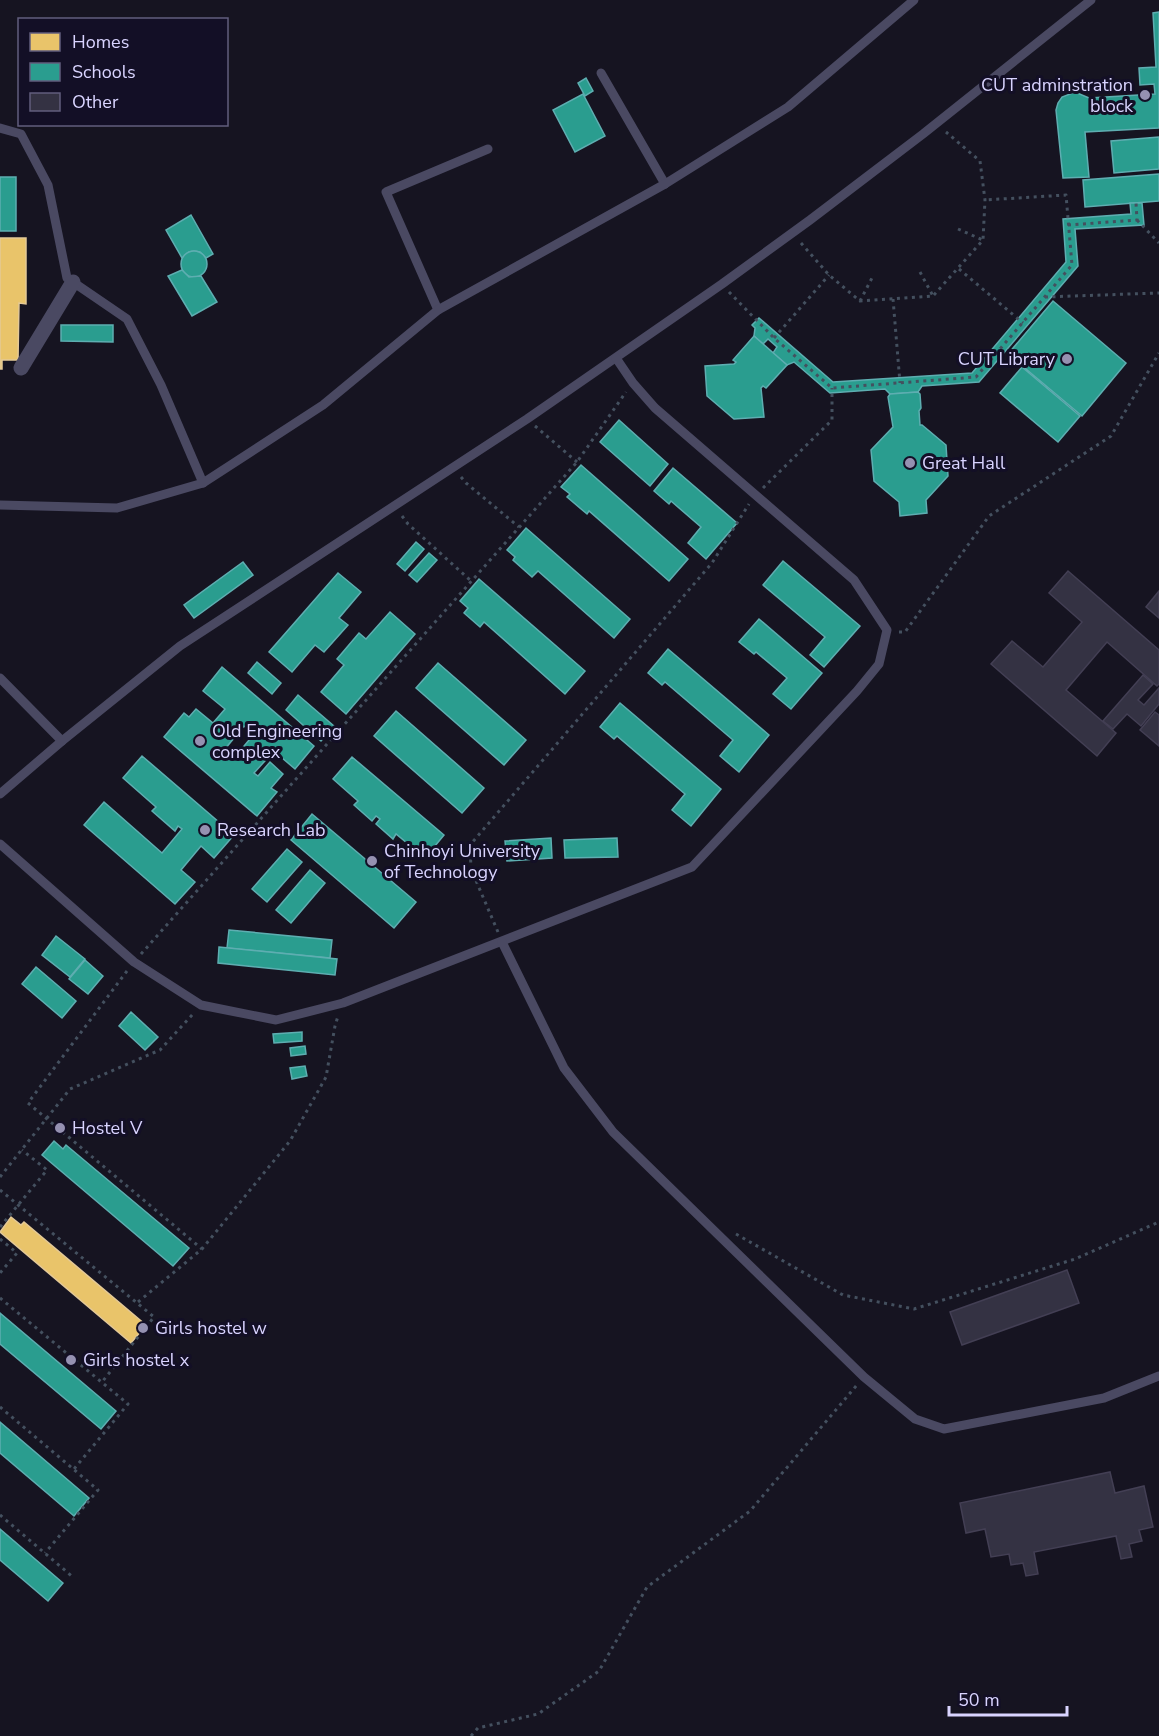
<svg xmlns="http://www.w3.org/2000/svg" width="1159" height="1736" viewBox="0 0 1159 1736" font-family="'Nunito Sans',sans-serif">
  <rect width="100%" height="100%" fill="#161421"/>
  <g fill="#e9c46a" stroke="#e4c997" stroke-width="1.5">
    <polygon points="0,238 26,238 26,304 19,303 18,360 2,360 2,369 0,369"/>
    <polygon points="11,1217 21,1225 24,1222 146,1325 131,1343 0,1232"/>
  </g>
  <g fill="#2a9d8f" stroke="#5eaeb1" stroke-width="1.5" fill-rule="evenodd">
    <polygon points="1159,12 1159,128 1085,132 1089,177 1063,178 1056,110 1058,103 1062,97 1075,92 1089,98 1155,94 1154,84 1140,85 1139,68 1156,67 1153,13"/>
    <polygon points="586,78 593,91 585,96 578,83"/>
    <polygon points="583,94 605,136 575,152 553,110"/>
    <polygon points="1159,137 1159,169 1114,173 1111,141"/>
    <polygon points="1159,174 1159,201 1085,207 1083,180"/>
    <rect x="0" y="177" width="16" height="54"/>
    <polygon points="1130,203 1142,203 1144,225 1075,229 1078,266 979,382 922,386 918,392 890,394 885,389 830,393 794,362 787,365 773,353 777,347 768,339 763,344 754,336 755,328 752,325 759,318 833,382 972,373 1066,262 1063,219 1131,214"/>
    <polygon points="191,215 213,254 206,258 200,252 194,251 189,252 182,258 166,230"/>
    <circle cx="194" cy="264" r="13"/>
    <polygon points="182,270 189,277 201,276 217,302 192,316 168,276"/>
    <polygon points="1053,301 1126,363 1082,416 1008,354"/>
    <polygon points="61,325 113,325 113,342 61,341"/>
    <polygon points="754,336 787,365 766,388 763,386 761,388 764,417 734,419 707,396 705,366 734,364 736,362 733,360"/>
    <polygon points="1022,367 1080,416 1058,442 1000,393"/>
    <polygon points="918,392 920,394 921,408 919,411 920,425 922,425 946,445 948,476 926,500 927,513 900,516 899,502 874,481 871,450 893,427 888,397 890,394"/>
    <polygon points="619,420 668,464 650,486 600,442"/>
    <polygon points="581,465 688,559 669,581 589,511 587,514 567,497 570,494 561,487"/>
    <polygon points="673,468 737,523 706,559 688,543 701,527 671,501 669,504 654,491"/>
    <polygon points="526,528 630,619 614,638 538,571 532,577 513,560 515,557 507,550"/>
    <polygon points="416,542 424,549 405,571 397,564"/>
    <polygon points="429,553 437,560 417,582 409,575"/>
    <polygon points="783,561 860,626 824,667 810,655 825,637 763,585"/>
    <polygon points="243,562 253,575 194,618 184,605"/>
    <polygon points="338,573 361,592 339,618 348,625 324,652 315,645 292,672 269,652"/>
    <polygon points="479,579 585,671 565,694 484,622 480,627 464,613 468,608 460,601"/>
    <polygon points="390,612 415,634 346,714 321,692 344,665 337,659 359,633 366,639"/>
    <polygon points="759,619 822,673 791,709 773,694 787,678 756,652 754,654 739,642"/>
    <polygon points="668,649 769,735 739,772 720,756 733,740 665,682 662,685 648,673"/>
    <polygon points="257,662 281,683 272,694 248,673"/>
    <polygon points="438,663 526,740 504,765 416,688"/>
    <path d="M222,667l92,79 -19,23 -21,-18 -20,22 4,3 12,-14 13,12 -12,14 6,4 -20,24 -93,-79 20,-24 5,4 7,-8 17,14 12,-14 -22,-18zM244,726l10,8 -19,23 -10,-8z"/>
    <polygon points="298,695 334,726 321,741 286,710"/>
    <polygon points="620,703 721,789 691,826 672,810 685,794 617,736 614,739 600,727"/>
    <polygon points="396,711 484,788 462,813 374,736"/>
    <polygon points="142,756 234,835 214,858 201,846 181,870 195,882 175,904 84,825 104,802 162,853 182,829 178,826 175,831 152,811 156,807 123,778"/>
    <polygon points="352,757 444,835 425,858 396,834 393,839 376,824 380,819 376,816 372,821 354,805 358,801 333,779"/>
    <polygon points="312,814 416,902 394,928 291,840"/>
    <polygon points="551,838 552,858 507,861 505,841"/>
    <polygon points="617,838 618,857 565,858 564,840"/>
    <polygon points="287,849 302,862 267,902 252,889"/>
    <polygon points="310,870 325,883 291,923 276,910"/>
    <polygon points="229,930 332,940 330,958 227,948"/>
    <polygon points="56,936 85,959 70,977 42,955"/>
    <polygon points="219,947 337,959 335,975 218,963"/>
    <polygon points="85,960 103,976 88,994 69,979"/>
    <polygon points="36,967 76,1001 62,1018 22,984"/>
    <polygon points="131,1012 158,1037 145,1050 119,1026"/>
    <polygon points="302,1032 302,1041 274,1043 273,1034"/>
    <polygon points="305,1046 306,1054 291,1056 290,1048"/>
    <polygon points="305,1066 307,1076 292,1079 290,1068"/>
    <polygon points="54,1141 63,1149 66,1145 189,1248 173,1266 42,1155"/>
    <polygon points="0,1313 116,1411 101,1429 0,1344"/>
    <polygon points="0,1422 89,1498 74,1516 0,1453"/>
    <polygon points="0,1529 63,1583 48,1601 0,1560"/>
  </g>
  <g fill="#343243" stroke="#433f54" stroke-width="1.5">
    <polygon points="1068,571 1159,650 1159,684 1157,686 1107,642 1066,690 1116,733 1097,756 991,664 1012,641 1043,667 1082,622 1049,593"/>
    <polygon points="1159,591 1159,618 1146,607"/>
    <polygon points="1143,675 1153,684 1138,700 1144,705 1159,688 1159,704 1141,726 1127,714 1113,729 1103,721"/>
    <polygon points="1155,712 1159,715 1159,746 1140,730"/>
    <polygon points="1067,1270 1079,1303 962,1345 950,1312"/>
    <polygon points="1110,1472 1115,1493 1144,1486 1153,1527 1139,1530 1142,1541 1129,1544 1132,1557 1121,1559 1116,1536 1034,1552 1038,1574 1026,1576 1023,1563 1011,1565 1009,1554 991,1557 985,1529 966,1533 960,1503"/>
  </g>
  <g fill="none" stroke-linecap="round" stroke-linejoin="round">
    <g stroke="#44505f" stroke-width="3" stroke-dasharray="3 4.5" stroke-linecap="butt">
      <polyline points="1137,220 1159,243"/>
      <polyline points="1068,225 1137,220 1136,203"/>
      <polyline points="958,229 983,240"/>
      <polyline points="801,243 829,275 860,301 933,296 983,240 985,200 980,161 946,132"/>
      <polyline points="959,269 1023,323"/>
      <polyline points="920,272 933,296"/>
      <polyline points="729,292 774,338 832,388 976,377 1072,265 1066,195 985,200"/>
      <polyline points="1045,297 1159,293"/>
      <polyline points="893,299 900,383"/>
      <polyline points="860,301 873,276"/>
      <polyline points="774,338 829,275"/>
      <polyline points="535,426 577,462"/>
      <polyline points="461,477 466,483 519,527"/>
      <polyline points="763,488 832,420 832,388"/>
      <polyline points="402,516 408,524 470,580"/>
      <polyline points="899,632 905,632 989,516 1111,436 1159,353"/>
      <polyline points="498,932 471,869 470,845 712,563 749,504"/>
      <polyline points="141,954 577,462 626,392"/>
      <polyline points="127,971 28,1103 202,1249"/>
      <polyline points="0,1177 70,1089 160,1050 193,1014"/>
      <polyline points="0,1190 154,1317 102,1382"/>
      <polyline points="0,1227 47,1170 22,1150"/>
      <polyline points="736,1234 843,1295 914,1309 1075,1259 1159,1222"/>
      <polyline points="0,1239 17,1253 0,1273"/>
      <polyline points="0,1298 128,1404 74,1469"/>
      <polyline points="138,1302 202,1249 290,1141 326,1077 335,1026 338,1016"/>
      <polyline points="0,1407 98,1490 45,1553"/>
      <polyline points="0,1515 74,1578"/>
      <polyline points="471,1736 478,1728 538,1714 599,1671 647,1587 750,1511 857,1385"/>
    </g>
    <g stroke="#4a4962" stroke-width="9">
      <polyline points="601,73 665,184"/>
      <polyline points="0,128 21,134 48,185 67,278 127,319 161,385 203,483"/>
      <polyline points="438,310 386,192 488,149"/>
      <polyline points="0,505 117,508 203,483 323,405 438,310 665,184 788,107 914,0"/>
      <polyline points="0,678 62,741"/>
      <polyline points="0,794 62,741 180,646 527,419 722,284 810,220 923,134 1091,0"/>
      <polyline points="0,844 134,962 201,1005 276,1020 343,1003 692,867 857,691 879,664 887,630 854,580 655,408 633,383 616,358"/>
      <polyline points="502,942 564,1068 613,1132 864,1377 915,1419 944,1429 1104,1398 1159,1376"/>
    </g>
    <polyline stroke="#4a4962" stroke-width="15" points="21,368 73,282"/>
  </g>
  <g fill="#9591b1" stroke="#130f26" stroke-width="2">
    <circle cx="1145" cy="95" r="6"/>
    <circle cx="1067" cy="359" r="6"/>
    <circle cx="910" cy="463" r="6"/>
    <circle cx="200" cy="741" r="6"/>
    <circle cx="205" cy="830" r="6"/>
    <circle cx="372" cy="861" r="6"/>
    <circle cx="60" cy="1128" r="6"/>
    <circle cx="143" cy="1328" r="6"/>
    <circle cx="71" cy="1360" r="6"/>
  </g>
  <g text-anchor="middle" stroke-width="6" stroke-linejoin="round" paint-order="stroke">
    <g font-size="18" fill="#d9d4ff" stroke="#130f26" text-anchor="start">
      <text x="1133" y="91" text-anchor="end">CUT adminstration<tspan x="1133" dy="21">block</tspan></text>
      <text x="1055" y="365" text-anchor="end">CUT Library</text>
      <text x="922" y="469">Great Hall</text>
      <text x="212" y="737">Old Engineering<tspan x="212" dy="21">complex</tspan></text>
      <text x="217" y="836">Research Lab</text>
      <text x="384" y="857">Chinhoyi University<tspan x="384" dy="21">of Technology</tspan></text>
      <text x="72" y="1134">Hostel V</text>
      <text x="155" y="1334">Girls hostel w</text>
      <text x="83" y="1366">Girls hostel x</text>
    </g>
  </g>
  <rect x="18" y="18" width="210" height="108" fill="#130f26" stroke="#625e7d" stroke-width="1.5"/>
  <rect x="30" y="33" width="30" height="18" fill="#e9c46a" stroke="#625e7d" stroke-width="1.5"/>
  <text x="72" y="48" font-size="18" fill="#d9d4ff">Homes</text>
  <rect x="30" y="63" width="30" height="18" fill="#2a9d8f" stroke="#625e7d" stroke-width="1.5"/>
  <text x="72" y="78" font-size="18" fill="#d9d4ff">Schools</text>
  <rect x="30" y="93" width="30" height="18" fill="#343243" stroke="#625e7d" stroke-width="1.5"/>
  <text x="72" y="108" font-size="18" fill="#d9d4ff">Other</text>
  <path d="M949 1706v9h118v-9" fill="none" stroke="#d9d4ff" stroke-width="3"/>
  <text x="958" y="1706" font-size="18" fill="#d9d4ff" stroke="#130f26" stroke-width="4.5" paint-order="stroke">50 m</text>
</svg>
